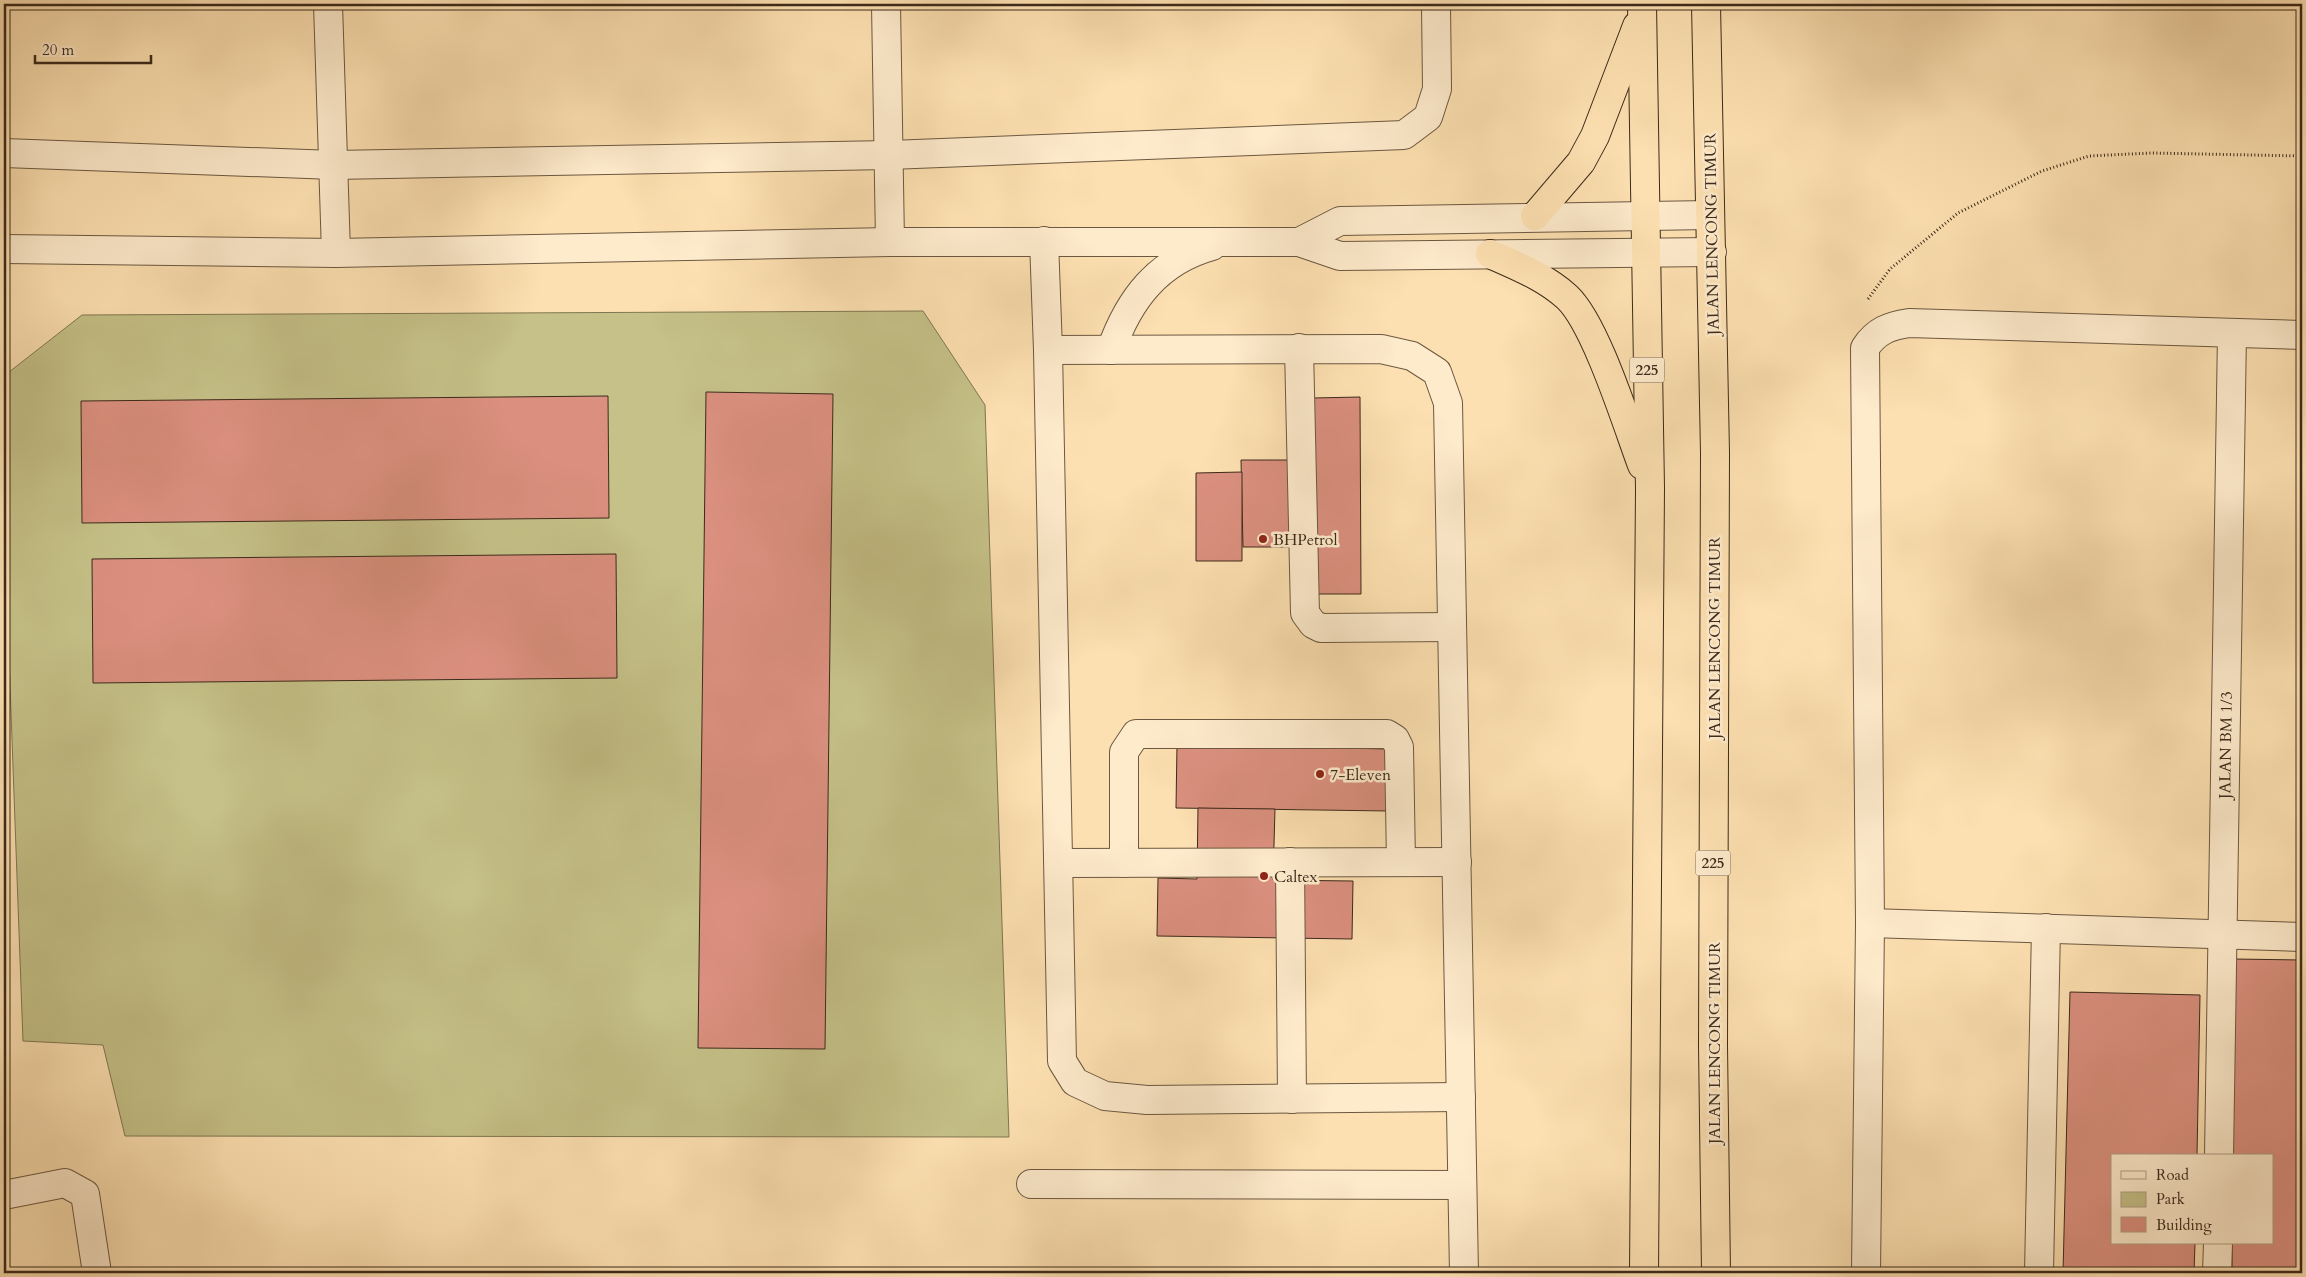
<svg xmlns="http://www.w3.org/2000/svg" width="2306" height="1277" viewBox="0 0 2306 1277" font-family="Cardo,serif">
  <rect width="100%" height="100%" fill="#fde0b1"/>
  <filter id="stains"><feTurbulence type="fractalNoise" baseFrequency=".004" numOctaves="4"/><feColorMatrix values="0 0 0 0 .2 0 0 0 0 .09 0 0 0 0 .02 0 0 0 .5 -.17"/></filter>
  <radialGradient id="worn" r=".72"><stop offset=".6" stop-color="#630" stop-opacity="0"/><stop offset="1" stop-color="#630" stop-opacity=".3"/></radialGradient>
  <polygon fill="#c5c188" stroke="#807652" points="923,311 985,405 1009,1137 125,1136 103,1045 23,1041 4,520 4,376 82,315"/>
  <g fill="#db907f" stroke="#3c2a1b">
    <polygon points="706,392 833,394 825,1049 698,1048"/>
    <polygon points="608,396 609,518 82,523 81,401"/>
    <polygon points="1360,397 1361,594 1314,594 1314,547 1243,547 1241,460 1314,460 1313,398"/>
    <polygon points="1242,472 1242,561 1196,561 1196,473"/>
    <polygon points="616,554 617,678 93,683 92,559"/>
    <polygon points="1177,745 1390,749 1389,811 1176,808"/>
    <polygon points="1198,808 1275,809 1273,880 1353,881 1352,939 1157,936 1158,878 1197,879"/>
    <polygon points="2234,959 2302,960 2302,1273 2232,1273 2232,1243 2272,1243 2272,1156 2233,1156"/>
    <polygon points="2070,992 2200,995 2197,1156 2112,1156 2112,1243 2195,1243 2194,1273 2063,1273"/>
  </g>
  <g fill="none" stroke-linecap="round" stroke-linejoin="round">
    <defs>
      <g id="minor">
        <polyline points="328,4 336,253"/>
        <polyline points="886,4 890,242"/>
        <polyline points="4,153 334,165 890,155 1404,135 1428,117 1437,89 1436,4"/>
        <polyline points="1044,241 1048,350 1062,1061 1075,1082 1105,1096 1147,1100 1461,1097"/>
        <polyline points="1299,242 1340,221 1709,215"/>
        <polyline points="4,249 336,253 890,242 1299,242 1340,256 1712,252"/>
        <polyline points="1299,348 1305,613 1313,624 1321,628 1452,627"/>
        <polyline points="1048,350 1381,349 1412,356 1437,372 1448,403 1464,1273"/>
        <path d="M1111,350c18,-51 47,-89 101,-104"/>
        <polyline points="1290,862 1292,1099"/>
        <polyline points="1059,863 1457,862"/>
        <polyline points="1124,863 1124,752 1136,734 1387,734 1395,739 1399,747 1401,862"/>
        <polyline points="1870,923 2302,937"/>
        <polyline points="2219,1156 2232,333"/>
        <polyline points="1031,1184 1462,1185"/>
        <polyline points="4,1195 65,1183 85,1194 97,1273"/>
        <path d="M1866,1273l4,-350 -5,-575c11,-17 24,-22 44,-25l393,12"/>
        <polyline points="2039,1273 2046,928"/>
        <polyline points="2217,1273 2218,1243"/>
      </g>
      <g id="highway">
        <polyline points="1642,4 1650,488 1644,1273"/>
        <polyline points="1706,4 1715,453 1713,1045 1716,1273"/>
        <polyline points="1535,216 1581,162 1595,136 1637,26"/>
        <path d="M1490,254c27,12 55,23 77,43 29,27 60,128 75,168"/>
      </g>
    </defs>
    <use href="#minor" stroke="#6c5840" stroke-width="30"/>
    <use href="#highway" stroke="#3c2a1b" stroke-width="30"/>
    <polyline stroke="#3c2a1b" stroke-width="3" stroke-dasharray="1 2.5" stroke-linecap="butt" points="1868,299 1890,269 1958,213 2042,171 2089,156 2152,153 2302,156"/>
    <use href="#minor" stroke="#feebcc" stroke-width="28"/>
    <use href="#highway" stroke="#fde0b1" stroke-width="28"/>
  </g>
  <g fill="#8f2418" stroke="#feebcc" stroke-width="2">
    <circle cx="1263" cy="539" r="5"/>
    <circle cx="1320" cy="774" r="5"/>
    <circle cx="1264" cy="876" r="5"/>
  </g>
  <g text-anchor="middle" stroke-width="5" stroke-linejoin="round" paint-order="stroke">
    <g fill="#feebcc" stroke="#766450" stroke-width="1">
      <rect x="1629.5" y="357.5" width="35" height="25" rx="4"/>
      <rect x="1695.5" y="850.5" width="35" height="25" rx="4"/>
    </g>
    <g font-size="15" font-weight="bold" fill="#3c2a1b">
      <text x="1647" y="375">225</text>
      <text x="1713" y="868">225</text>
    </g>
    <g font-size="16" fill="#3c2a1b" stroke="#feebcc">
      <text transform="translate(1711 234) rotate(-91)" y="6">JALAN LENCONG TIMUR</text>
      <text transform="translate(1714 638) rotate(-90)" y="6">JALAN LENCONG TIMUR</text>
      <text transform="translate(2225 745) rotate(-89)" y="6">JALAN BM 1/3</text>
      <text transform="translate(1714 1043) rotate(-90)" y="6">JALAN LENCONG TIMUR</text>
    </g>
    <g font-size="16" fill="#3c2a1b" stroke="#feebcc" text-anchor="start">
      <text x="1273" y="545">BHPetrol</text>
      <text x="1330" y="780">7-Eleven</text>
      <text x="1274" y="882">Caltex</text>
    </g>
  </g>
  <rect width="2306" height="1277" fill="none" stroke="#fde0b1" stroke-width="20"/>
  <rect x="5" y="5" width="2296" height="1267" fill="none" stroke="#3c2a1b" stroke-width="2.5"/>
  <rect x="10" y="10" width="2286" height="1257" fill="none" stroke="#3c2a1b"/>
  <rect x="2111" y="1154" width="162" height="90" fill="#feebcc" stroke="#b09e85"/>
  <rect x="2121" y="1171" width="25" height="8" fill="#feebcc" stroke="#b09e85"/>
  <text x="2156" y="1180" font-size="15" fill="#3c2a1b">Road</text>
  <rect x="2121" y="1192" width="25" height="15" fill="#c5c188" stroke="#b09e85"/>
  <text x="2156" y="1204" font-size="15" fill="#3c2a1b">Park</text>
  <rect x="2121" y="1217" width="25" height="15" fill="#db907f" stroke="#b09e85"/>
  <text x="2156" y="1230" font-size="15" fill="#3c2a1b">Building</text>
  <path d="M35 55v8h116v-8" fill="none" stroke="#3c2a1b" stroke-width="2.5"/>
  <text x="42" y="55" font-size="15" fill="#3c2a1b" stroke="#feebcc" stroke-width="4" paint-order="stroke">20 m</text>
  <rect width="100%" height="100%" filter="url(#stains)"/>
  <rect width="100%" height="100%" fill="url(#worn)"/>
</svg>
